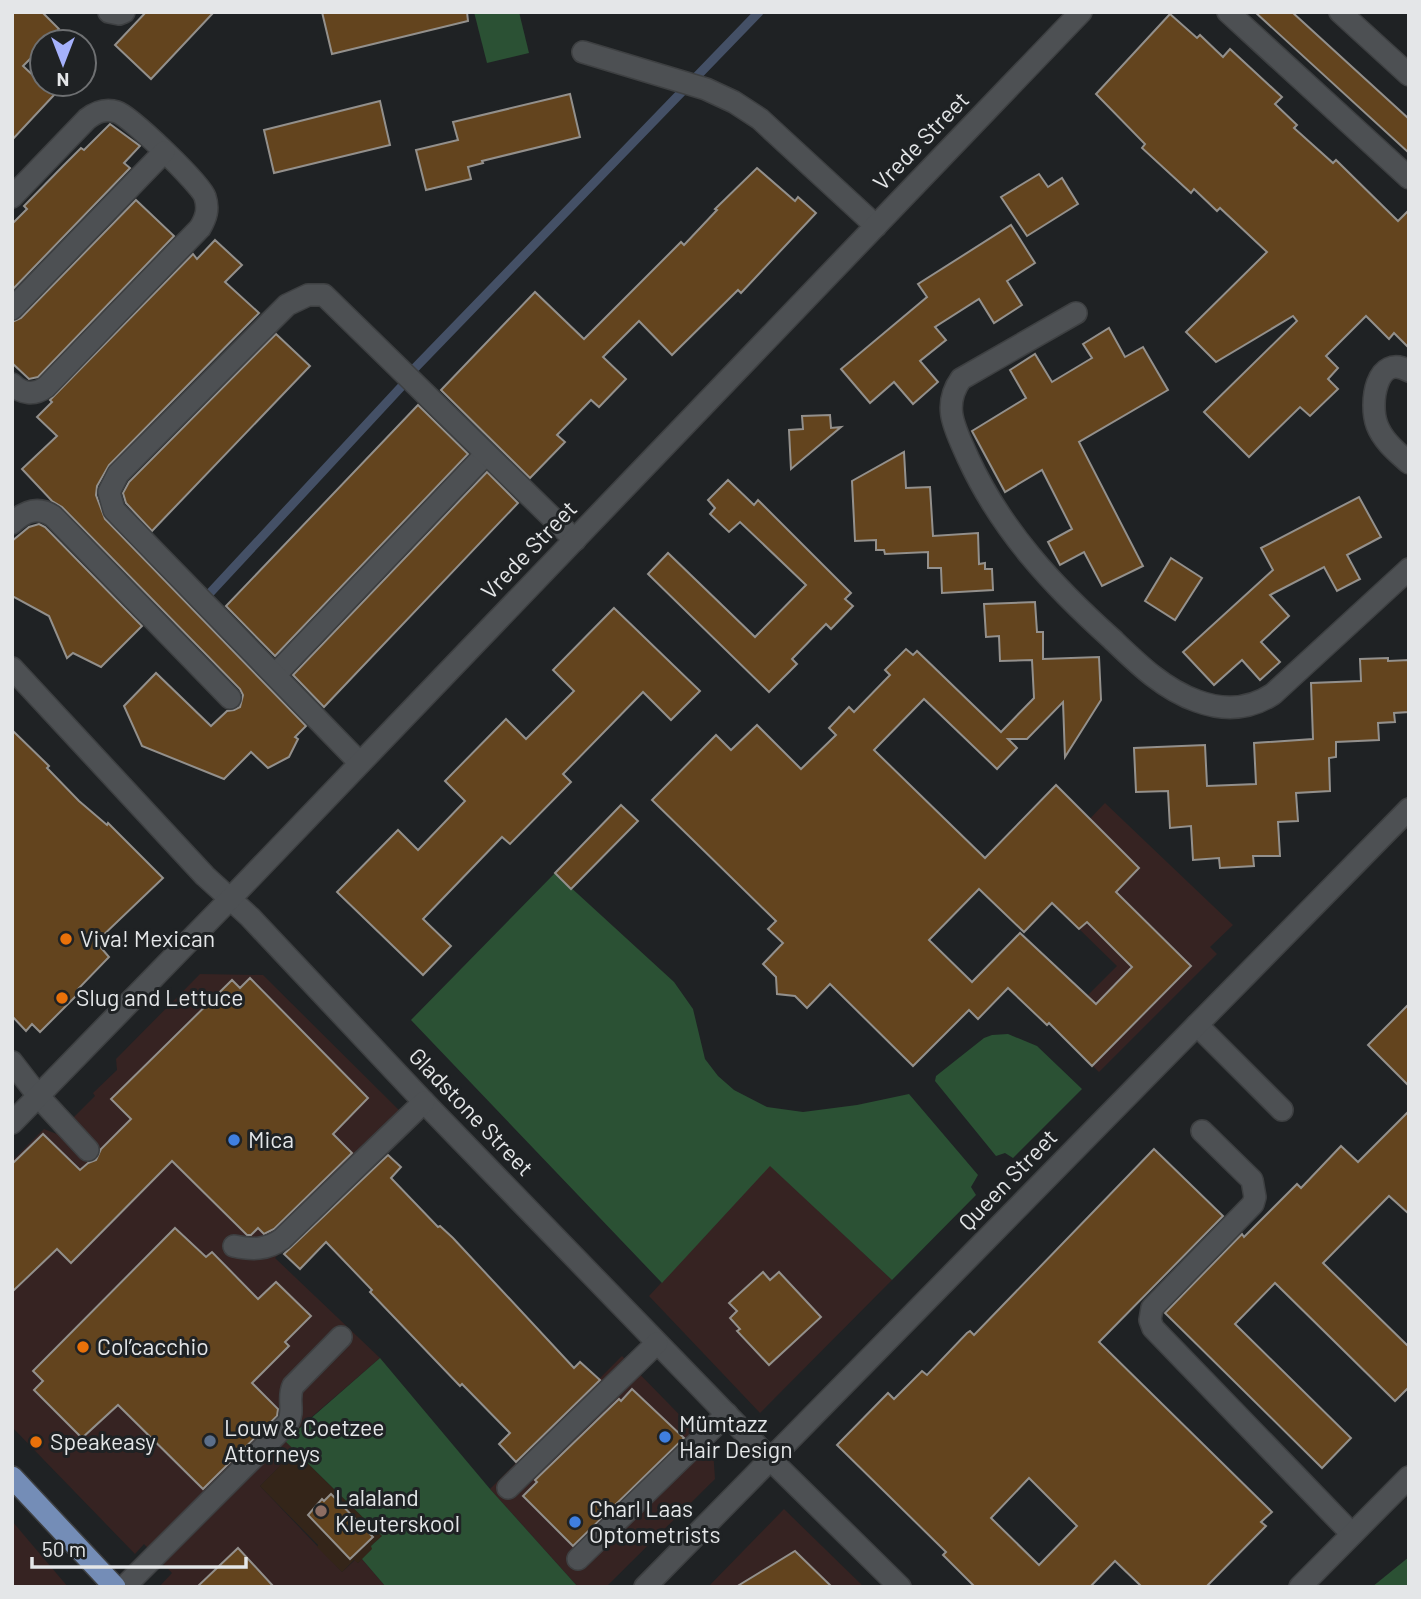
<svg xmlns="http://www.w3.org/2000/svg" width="1421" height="1599" viewBox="0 0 1421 1599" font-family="Barlow,sans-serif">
  <rect width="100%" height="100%" fill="#1f2224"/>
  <g fill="#362322">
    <polygon points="1105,803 1233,925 1210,947 1217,954 1099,1072 1054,1029 1117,966 1030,881"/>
    <polygon points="200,974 263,975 411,1122 275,1258 380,1358 285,1440 295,1451 260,1486 342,1572 355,1560 358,1563 362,1559 386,1587 159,1587 172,1573 144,1544 135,1554 12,1427 12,1161 44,1129 57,1134 95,1096 93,1093 117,1070 116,1059"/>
    <polygon points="770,1165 892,1280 760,1413 649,1296"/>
    <polygon points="622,1356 713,1449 715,1479 606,1587 578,1587 490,1489"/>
    <polygon points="784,1509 864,1587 708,1587"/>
    <polygon points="12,1521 68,1587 12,1587"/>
  </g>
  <polygon fill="#342519" points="295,1451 382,1536 371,1546 373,1549 358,1563 354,1560 342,1572 317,1547 318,1545 260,1486"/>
  <g fill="#2b5134">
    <polygon points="474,12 519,12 529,53 487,63"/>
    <polygon points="555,873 674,982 693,1009 705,1059 718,1076 734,1090 767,1107 803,1112 857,1105 909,1094 978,1175 971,1187 976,1195 892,1280 770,1166 662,1283 411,1020"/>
    <polygon points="1008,1034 1037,1046 1082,1089 1013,1158 1005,1153 996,1156 935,1081 936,1076 984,1038 992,1035"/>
    <polygon points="380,1358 490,1489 578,1587 386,1587 362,1559 372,1549 371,1546 382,1536 285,1441"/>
    <polygon points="1409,1557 1409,1587 1372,1587"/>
  </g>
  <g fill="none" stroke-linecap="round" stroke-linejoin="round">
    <g stroke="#445066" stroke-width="9">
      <polyline points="414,369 759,12"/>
      <polyline points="209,594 402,386"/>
    </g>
  </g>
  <g fill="#63441e" stroke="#93908c" stroke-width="2" fill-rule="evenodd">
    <polygon points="12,12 42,12 59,29 47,42 42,42 42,47 23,66 54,95 12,140"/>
    <polygon points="146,12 214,12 151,79 115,45"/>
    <polygon points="322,12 467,12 468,21 332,54"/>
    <polygon points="1255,12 1292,12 1409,119 1409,153"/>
    <polygon points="1170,14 1197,38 1200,35 1223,57 1230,49 1282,97 1275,104 1297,125 1294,128 1333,163 1336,160 1398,221 1409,210 1409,348 1394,333 1389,339 1366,316 1326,356 1338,368 1328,379 1338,389 1310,416 1300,407 1249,457 1204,412 1297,321 1293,316 1216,362 1186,332 1267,252 1220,208 1217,211 1194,189 1191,193 1142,148 1145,144 1096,94"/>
    <polygon points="570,94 580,137 482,161 483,163 468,167 471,179 426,190 416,150 458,140 453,122"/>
    <polygon points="380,101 390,145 274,173 264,130"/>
    <polygon points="110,124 140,146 124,163 130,168 12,290 12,224 27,209 24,206 63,166 81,148 84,150"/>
    <polygon points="757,168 795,201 798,197 816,213 741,293 738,290 672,355 639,321 603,357 626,379 599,407 591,400 557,435 565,442 530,478 441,390 535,292 584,339 681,242 684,245 717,210 715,209"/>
    <polygon points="1039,174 1048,187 1062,178 1078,204 1027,236 1001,197"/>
    <polygon points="136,200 174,236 38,377 29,379 12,363 12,322 21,318"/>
    <polygon points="1011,225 1035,263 1007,281 1022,305 994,323 979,299 935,327 946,340 920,361 938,382 913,404 894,382 870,403 841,369 927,297 918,284"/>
    <polygon points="215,240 242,265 225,282 259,313 109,465 97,486 96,495 105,519 306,726 295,737 298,739 289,757 268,768 251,752 224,779 142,746 124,706 156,673 211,726 227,711 234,710 240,707 243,695 240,689 62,507 52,501 22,469 57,436 37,417 52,402 50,400 193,254 197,259"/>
    <polygon points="1109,328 1125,357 1143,347 1168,390 1079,442 1143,566 1102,586 1084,552 1060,565 1048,542 1072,529 1042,470 1005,492 972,431 1026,398 1010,370 1035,354 1052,382 1092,358 1083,344"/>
    <polygon points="276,334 310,366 152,531 126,503 123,493 129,482"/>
    <polygon points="418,405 468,454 275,656 226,606"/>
    <polygon points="830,415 831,428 841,427 791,469 789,430 803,429 802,416"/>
    <polygon points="904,452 906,488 930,487 933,536 978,533 979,564 985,563 985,569 992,569 993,590 942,593 941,568 928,568 928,552 885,554 884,550 876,550 876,540 855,541 852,481"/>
    <polygon points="487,472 518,503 324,707 293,675"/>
    <polygon points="728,480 754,505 758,500 851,593 845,599 853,606 831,629 826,624 792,659 797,664 769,692 648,574 668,553 755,637 806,585 740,522 729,532 710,514 715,508 708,500"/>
    <polygon points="1359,497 1381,537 1347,555 1360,579 1337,591 1324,567 1270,595 1289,616 1261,642 1280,662 1260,680 1242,660 1214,685 1183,652 1273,570 1261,548"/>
    <polygon points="39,524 45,527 142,626 101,667 73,653 67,658 49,616 12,596 12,541 29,527"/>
    <polygon points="1171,558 1202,578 1175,620 1145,601"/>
    <path d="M1035,602l2,30h6v27l56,-2 2,43 -36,57 -2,-55 -36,37h-19l9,9 -20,21 -73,-70 -50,51 111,108 71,-73 83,83 -23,24 75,74 -99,100 -43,-43 -2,2 -39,-37 -30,31 -9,-9 -56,56 -83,-82 -23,24 -12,-12 -18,-2 -1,-17 -13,-13 20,-21 -15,-14 8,-8 -124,-121 64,-65 15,15 26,-25 44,44 35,-34 -7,-7 20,-21 5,5 36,-37 -5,-5 21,-21 7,6 4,-4 84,81 33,-34 -2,-38 -32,1 -1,-25 -13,1 -2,-33zM979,889l45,43 28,-29 27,26 8,-7 45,45 -36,37 -76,-71 -48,49 -43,-42z"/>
    <polygon points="614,608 700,691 671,720 643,692 563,774 571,782 510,844 502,837 423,919 451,946 423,975 337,892 398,830 418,850 465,801 445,781 506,719 526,739 574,691 553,670"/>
    <polygon points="1388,658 1388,661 1409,660 1409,712 1394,713 1395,722 1378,723 1379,740 1336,742 1336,757 1329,758 1330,791 1296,793 1298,821 1278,822 1280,856 1253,856 1254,866 1220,868 1219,858 1193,860 1191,826 1170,828 1168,791 1136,792 1134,748 1205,745 1207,786 1256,784 1254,743 1313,739 1311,683 1361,681 1360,659"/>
    <polygon points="12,730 49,766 47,768 79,801 107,825 108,823 163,878 96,942 109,957 78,989 81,991 40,1032 32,1024 26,1031 12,1016"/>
    <polygon points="621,805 638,821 571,889 555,873"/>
    <polygon points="250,978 368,1098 333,1134 352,1153 274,1229 264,1234 258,1228 251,1235 247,1235 172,1161 71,1263 57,1249 12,1292 12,1164 43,1134 80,1170 88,1163 96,1160 101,1149 131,1119 111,1099 232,980 240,988"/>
    <polygon points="1409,1004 1409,1086 1368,1045"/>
    <polygon points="1409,1111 1409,1214 1389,1196 1323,1263 1409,1347 1409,1387 1395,1401 1275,1283 1235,1324 1351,1438 1322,1468 1165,1313 1242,1234 1244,1237 1297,1184 1301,1188 1341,1146 1358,1162"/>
    <path d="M1154,1149l69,67 -124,126 173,170 -11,10 5,4 -60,61h-64l-27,-26 -25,26h-115l-32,-32 3,-3 -109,-107 51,-52 6,6 28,-28 5,4 40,-42 3,-2 4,4zM1029,1478l48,48 -38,39 -48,-47z"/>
    <polygon points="388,1155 401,1167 391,1178 438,1227 440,1226 453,1238 574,1368 580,1362 600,1380 516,1462 499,1444 510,1433 462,1384 460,1386 437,1362 370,1292 372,1290 326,1242 300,1269 284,1254"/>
    <polygon points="175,1228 206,1257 212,1252 258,1299 276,1282 311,1316 285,1342 289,1346 252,1383 278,1409 277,1416 203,1489 118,1405 82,1438 34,1390 43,1381 33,1371"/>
    <polygon points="763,1272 770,1280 779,1272 821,1317 769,1365 737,1331 740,1329 730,1318 737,1311 729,1303"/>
    <polygon points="632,1389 684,1438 573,1546 523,1496 537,1482 535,1480 619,1399 621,1401"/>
    <polygon points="331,1494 373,1537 350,1559 308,1515 322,1499 324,1501"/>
    <polygon points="238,1548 274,1587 197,1587"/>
    <polygon points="795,1551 832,1587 736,1587"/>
  </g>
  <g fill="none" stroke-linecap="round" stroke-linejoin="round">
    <defs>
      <g id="minor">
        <polyline points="109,12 119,14 124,12"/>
        <polyline points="1228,12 1409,178"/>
        <polyline points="1340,12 1409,75"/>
        <polyline points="583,52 706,89 734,102 760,119 876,226"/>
        <path d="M12,197l75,-78c9,-7 18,-11 30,-7 13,4 84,72 88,85 4,12 1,21 -5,31l-154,159c-12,9 -24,7 -34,-3"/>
        <polyline points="12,309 164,152"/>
        <path d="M1076,313l-115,66c-20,28 -5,51 7,79 33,72 85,128 144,181 25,24 51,50 85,62 27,10 52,9 76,-7l136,-125"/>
        <path d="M1409,371c-33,-19 -40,33 -32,54 6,16 20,27 32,38"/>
        <path d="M12,523c13,-12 26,-17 41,-7l177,182"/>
        <polyline points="12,668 205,876 250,917 424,1102 770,1459 900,1587"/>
        <polyline points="275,675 486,454"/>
        <polyline points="360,763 114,510 109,492 118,474 287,305 308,295 324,295 575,540"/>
        <polyline points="1197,1025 1282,1110"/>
        <polyline points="12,1062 39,1097 88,1150"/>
        <polyline points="12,1123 230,899 1081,12"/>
        <polyline points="1202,1131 1252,1180 1255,1197 1253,1204 1152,1308 1150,1320 1153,1328 1352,1534"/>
        <path d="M234,1246c18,4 33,4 48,-7l142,-137"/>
        <polyline points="508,1488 657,1343"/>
        <polyline points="578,1559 727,1414"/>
        <path d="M124,1587l164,-164c7,-13 -1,-24 5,-37l48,-49"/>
        <polyline points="645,1587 1409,809"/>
        <polyline points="1300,1587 1409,1477"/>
      </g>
      <polyline id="major" points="12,1477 115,1587"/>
    </defs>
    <use href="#minor" stroke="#3e4042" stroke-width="24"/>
    <use href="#major" stroke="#3e4042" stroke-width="24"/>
    <use href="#minor" stroke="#4d5053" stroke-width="21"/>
    <use href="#major" stroke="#748db7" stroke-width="21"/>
  </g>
  <g fill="#e8710a" stroke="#1f2224" stroke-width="2.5">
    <circle cx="66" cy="939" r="7"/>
    <circle cx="62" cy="998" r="7"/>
    <circle cx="83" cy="1347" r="7"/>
    <circle cx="36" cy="1442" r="7"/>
  </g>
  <g fill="#3f7fe0" stroke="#1f2224" stroke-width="2.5">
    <circle cx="234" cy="1140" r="7"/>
    <circle cx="665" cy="1437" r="7"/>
    <circle cx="575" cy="1522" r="7"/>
  </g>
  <circle fill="#5c6f8a" stroke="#1f2224" stroke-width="2.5" cx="210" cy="1441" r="7"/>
  <circle fill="#8d6e63" stroke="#1f2224" stroke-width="2.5" cx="321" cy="1511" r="7"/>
  <g text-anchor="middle" stroke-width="6" stroke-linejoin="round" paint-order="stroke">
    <g font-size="23" fill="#e4e6e8" stroke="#1f2224">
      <text transform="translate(921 141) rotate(-46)" y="8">Vrede Street</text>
      <text transform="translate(529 550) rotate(-46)" y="8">Vrede Street</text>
      <text transform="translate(471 1112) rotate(46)" y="8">Gladstone Street</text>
      <text transform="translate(1008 1180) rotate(-46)" y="8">Queen Street</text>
    </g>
    <g font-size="23" fill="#e4e6e8" stroke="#1f2224" text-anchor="start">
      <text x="80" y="947">Viva! Mexican</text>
      <text x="76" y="1006">Slug and Lettuce</text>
      <text x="248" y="1148">Mica</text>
      <text x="97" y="1355">Col’cacchio</text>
      <text x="679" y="1432">Mümtazz<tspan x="679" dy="26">Hair Design</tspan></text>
      <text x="224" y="1436">Louw &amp; Coetzee<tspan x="224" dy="26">Attorneys</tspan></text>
      <text x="50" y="1450">Speakeasy</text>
      <text x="335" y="1506">Lalaland<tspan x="335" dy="26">Kleuterskool</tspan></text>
      <text x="589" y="1517">Charl Laas<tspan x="589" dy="26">Optometrists</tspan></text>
    </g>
  </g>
  <rect width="1421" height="1599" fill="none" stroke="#e4e6e8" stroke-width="28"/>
  <g transform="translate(63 63) rotate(180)"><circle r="33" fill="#1f2224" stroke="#6e7072" stroke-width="2"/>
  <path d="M0-5L12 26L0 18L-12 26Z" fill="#a5b1fc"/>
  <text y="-10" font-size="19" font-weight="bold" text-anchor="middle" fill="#e4e6e8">N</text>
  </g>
  <path d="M32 1557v10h214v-10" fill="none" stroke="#e4e6e8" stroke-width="3.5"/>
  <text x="42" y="1557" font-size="21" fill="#e4e6e8" stroke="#1f2224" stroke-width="5" paint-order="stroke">50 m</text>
</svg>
